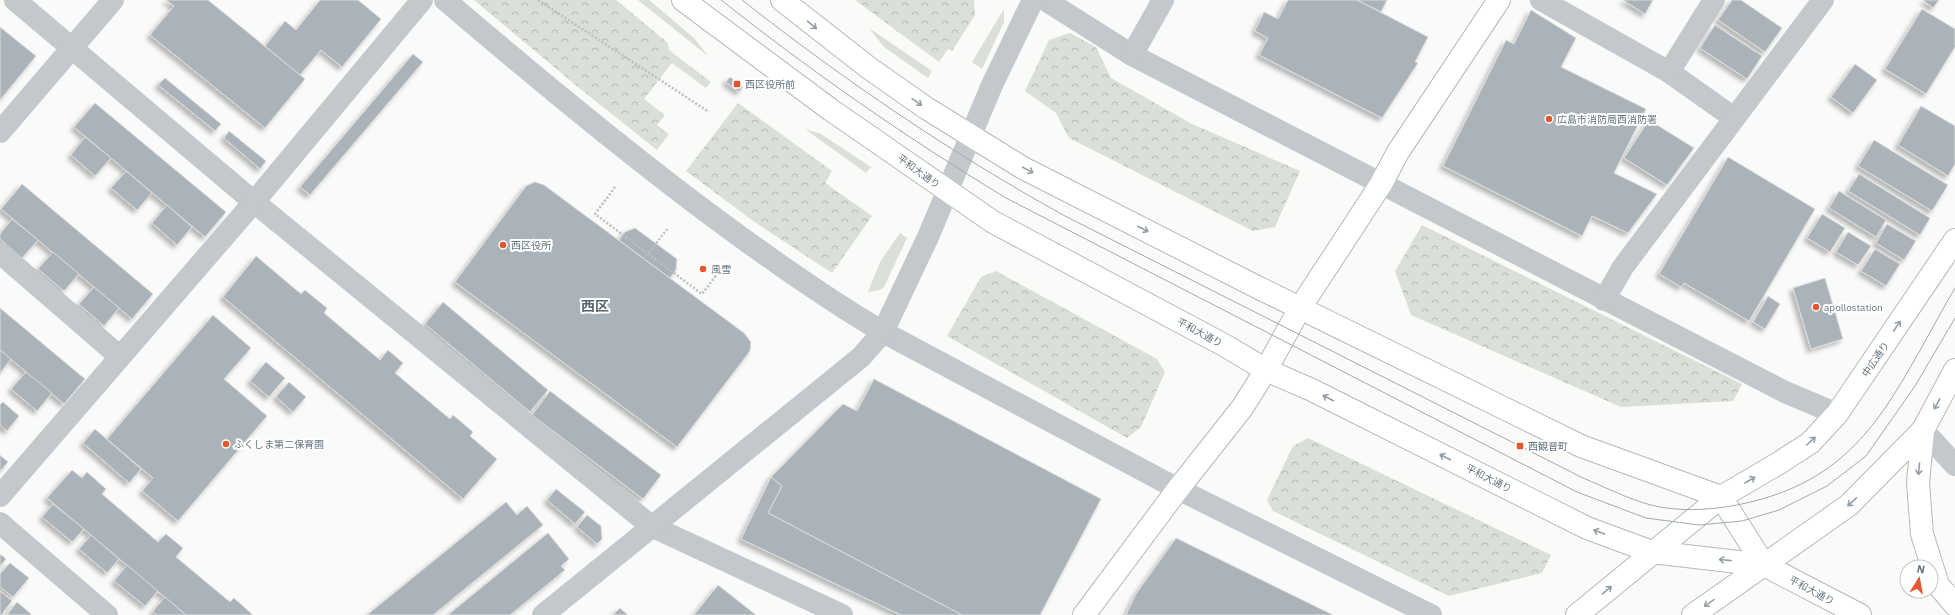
<svg xmlns="http://www.w3.org/2000/svg" width="1955" height="615" viewBox="0 0 1955 615" font-family="'IBM Plex Sans','Noto Sans JP',sans-serif">
  <defs>
    <pattern id="forest-crowns" width="20" height="18" patternUnits="userSpaceOnUse"><rect width="20" height="18" fill="#dadfd7"/><path d="M2 6a3 3 0 1 1 6 0M12 15a3 3 0 1 1 6 0" fill="none" stroke="#b4b9b4"/></pattern>
    <filter id="shadow"><feDropShadow dx="-3.5" dy="3.5" stdDeviation="2" flood-color="#0004"/></filter>
  </defs>
  <rect width="100%" height="100%" fill="#fafaf8"/>
  <g fill="#dadfd7">
    <polygon points="638,0 649,0 694,38 708,56"/>
    <polygon points="1004,9 1004,22 982,69 972,62"/>
    <polygon points="869,28 932,71 928,78 884,47"/>
    <polygon points="805,129 821,134 871,167 866,173"/>
    <polygon points="900,233 907,238 884,287 880,290 868,292 880,262"/>
  </g>
  <g fill="url(#forest-crowns)">
    <polygon points="474,0 616,0 667,42 670,51 711,82 706,88 672,63 644,99 665,115 657,125 669,134 657,150 578,87"/>
    <polygon points="855,0 974,0 975,15 952,51 948,49 939,62"/>
    <polygon points="1070,33 1096,47 1111,78 1192,124 1300,171 1275,227 1253,231 1069,138 1056,113 1025,91 1049,40"/>
    <polygon points="738,103 832,171 825,183 872,216 832,273 756,223 686,171"/>
    <polygon points="1422,225 1742,384 1733,401 1621,407 1411,315 1395,271"/>
    <polygon points="996,271 1157,359 1165,372 1141,427 1127,438 947,336 981,277"/>
    <polygon points="1308,438 1551,555 1542,573 1449,596 1273,511 1267,500 1293,446"/>
  </g>
  <g fill="#aab3b9" stroke="#dcdcda" filter="url(#shadow)">
    <polygon points="166,0 208,0 305,79 265,128 150,35 174,6"/>
    <polygon points="320,0 358,0 381,19 342,67 321,50 300,75 265,46 285,21 296,30"/>
    <polygon points="1288,0 1357,0 1428,37 1415,62 1418,63 1382,118 1259,55 1268,38 1255,31 1264,12 1278,19"/>
    <polygon points="1357,0 1387,0 1381,12"/>
    <polygon points="1623,0 1653,0 1645,14"/>
    <polygon points="1732,0 1741,0 1782,28 1765,52 1718,20"/>
    <polygon points="1923,0 1939,0 1933,8"/>
    <polygon points="1922,9 1955,29 1955,47 1926,94 1885,69"/>
    <polygon points="1531,10 1576,38 1561,67 1646,109 1614,173 1657,194 1628,233 1592,216 1582,236 1443,166 1506,40 1514,44"/>
    <polygon points="1715,25 1762,56 1747,79 1700,48"/>
    <polygon points="0,27 36,56 0,100"/>
    <polygon points="413,54 423,62 310,195 300,187"/>
    <polygon points="1855,64 1877,80 1853,113 1831,97"/>
    <polygon points="730,77 743,87 739,92 726,82"/>
    <polygon points="165,78 221,124 215,131 158,85"/>
    <polygon points="95,103 226,212 205,237 74,127"/>
    <polygon points="1921,106 1955,126 1955,164 1948,176 1898,145"/>
    <polygon points="1649,120 1694,148 1667,185 1624,158"/>
    <polygon points="229,131 266,161 260,169 224,138"/>
    <polygon points="85,137 111,158 95,176 71,155"/>
    <polygon points="1874,140 1948,185 1932,211 1858,166"/>
    <polygon points="1728,157 1815,209 1749,321 1684,283 1681,287 1659,274"/>
    <polygon points="126,171 152,193 137,210 111,188"/>
    <polygon points="1859,174 1930,218 1920,235 1848,191"/>
    <polygon points="535,182 544,185 744,333 751,342 750,351 677,447 455,282 526,186"/>
    <polygon points="22,184 153,294 132,319 1,209"/>
    <polygon points="1839,191 1886,220 1876,237 1829,208"/>
    <polygon points="167,205 192,227 177,245 152,223"/>
    <polygon points="1822,214 1845,228 1830,252 1807,238"/>
    <polygon points="12,219 38,240 22,258 0,239 0,234"/>
    <polygon points="1887,224 1916,241 1904,260 1876,243"/>
    <polygon points="635,228 677,259 676,270 670,278 619,240 625,232"/>
    <polygon points="1848,232 1871,246 1858,265 1836,252"/>
    <polygon points="1875,249 1900,264 1886,286 1861,271"/>
    <polygon points="53,252 79,274 64,291 38,269"/>
    <polygon points="256,256 301,294 305,290 327,308 324,313 380,360 388,350 403,363 395,373 450,419 453,415 473,432 470,436 497,459 463,499 223,297"/>
    <polygon points="1825,278 1843,339 1811,349 1793,288"/>
    <polygon points="94,287 119,308 104,326 79,304"/>
    <polygon points="1768,296 1780,304 1765,329 1753,322"/>
    <polygon points="443,302 548,390 530,412 425,324"/>
    <polygon points="0,308 85,379 64,404 0,350"/>
    <polygon points="213,315 251,348 224,379 267,416 178,521 142,491 153,478 107,439"/>
    <polygon points="0,350 11,359 0,373"/>
    <polygon points="266,362 285,378 269,397 250,381"/>
    <polygon points="26,372 52,393 37,411 11,389"/>
    <polygon points="874,379 1101,499 1040,615 962,615 768,513 782,486 771,477 843,404 857,411"/>
    <polygon points="289,382 306,397 293,412 276,397"/>
    <polygon points="550,391 661,475 643,499 532,415"/>
    <polygon points="3,402 19,416 7,431 0,425 0,405"/>
    <polygon points="95,429 141,469 129,483 83,443"/>
    <polygon points="0,455 8,462 0,471"/>
    <polygon points="72,470 82,478 87,472 106,489 102,494 158,542 166,534 183,548 176,557 230,602 234,598 253,615 186,615 47,498"/>
    <polygon points="771,477 782,486 768,513 962,615 901,615 741,539"/>
    <polygon points="556,489 585,512 575,524 547,500"/>
    <polygon points="506,502 517,515 527,506 543,525 433,615 367,615"/>
    <polygon points="53,504 84,529 72,542 42,517"/>
    <polygon points="587,515 601,526 602,539 597,544 577,527"/>
    <polygon points="548,533 569,559 561,566 565,570 510,615 448,615"/>
    <polygon points="91,535 119,559 107,573 79,549"/>
    <polygon points="1176,538 1333,615 1126,615 1136,594"/>
    <polygon points="0,554 6,559 0,566"/>
    <polygon points="10,563 29,578 13,597 0,587 0,574"/>
    <polygon points="127,565 158,591 145,606 114,581"/>
    <polygon points="718,585 756,615 694,615"/>
    <polygon points="0,591 12,601 1,615 0,615"/>
    <polygon points="165,597 186,615 157,615 153,611"/>
    <polygon points="17,602 31,614 31,615 7,615"/>
    <polygon points="620,608 628,615 613,615"/>
  </g>
  <g fill="none" stroke-linecap="round" stroke-linejoin="round">
    <defs>
      <g id="secondary">
        <polyline points="683,0 831,110 993,222 1224,345 1266,370 1312,390 1587,528 1652,552 1764,565 1860,615"/>
        <polyline points="782,0 869,68 926,108 1023,168 1255,286 1581,446 1721,497 1764,565"/>
        <polyline points="1923,430 1918,483 1922,534 1938,585 1955,605"/>
        <polyline points="1084,615 1178,489 1242,408 1266,370 1300,308 1381,184 1398,152 1499,0"/>
        <polyline points="1577,615 1721,497 1779,463 1810,443 1837,414 1955,240"/>
        <polyline points="1693,615 1849,505 1923,430 1955,370"/>
      </g>
    </defs>
    <use href="#secondary" stroke="#b3babf" stroke-width="24"/>
    <g stroke="#bbbfc2" stroke-width="2.5" stroke-dasharray="2 2" stroke-linecap="butt">
      <polyline points="538,0 709,112"/>
      <polyline points="615,187 595,214 702,294 721,269"/>
      <polyline points="644,259 668,228"/>
    </g>
    <g stroke="#c3c8cc" stroke-width="22">
      <polyline points="15,0 254,202 651,526 842,615"/>
      <path d="M445,0c82,70 165,139 251,204 60,45 122,90 187,128l295,157 253,126"/>
      <polyline points="1045,0 1132,55 1785,392 1837,414"/>
      <polyline points="1541,0 1669,72 1734,118"/>
      <polyline points="1132,55 1163,0"/>
      <polyline points="1669,72 1714,0"/>
      <polyline points="0,132 113,0"/>
      <polyline points="0,253 119,356"/>
      <polyline points="1604,300 1623,267 1823,0"/>
      <polyline points="1923,430 1955,465"/>
      <polyline points="0,496 254,202 422,0"/>
      <polyline points="0,523 107,615"/>
      <polyline points="543,615 861,357 883,332 928,237 992,85 1033,0"/>
    </g>
    <use href="#secondary" stroke="#fff" stroke-width="22"/>
    <g stroke="#a2aab0" stroke-width="1">
      <path d="M721,0c91,72 186,138 285,198l571,294 69,26 53,7 43,-4 37,-11 48,-24 39,-30 49,-70 40,-68"/>
      <path d="M742,0c102,80 209,153 323,216l518,262c22,9 45,21 68,27 50,13 125,-3 168,-31 26,-16 49,-41 66,-66 26,-38 47,-81 70,-120"/>
    </g>
  </g>
  <defs><path id="oneway-shaft" d="M-6 0H5M1.5-3L5.5 0L1.5 3" fill="none" stroke-width="1.6" stroke-linecap="round" stroke-linejoin="round"/></defs>
  <g stroke="#939fa8">
    <use href="#oneway-shaft" transform="translate(812 25) rotate(39)"/>
    <use href="#oneway-shaft" transform="translate(917 102) rotate(35)"/>
    <use href="#oneway-shaft" transform="translate(1028 170) rotate(28)"/>
    <use href="#oneway-shaft" transform="translate(1143 229) rotate(27)"/>
    <use href="#oneway-shaft" transform="translate(1897 326) rotate(-56)"/>
    <use href="#oneway-shaft" transform="translate(1328 398) rotate(-153)"/>
    <use href="#oneway-shaft" transform="translate(1937 404) rotate(118)"/>
    <use href="#oneway-shaft" transform="translate(1811 441) rotate(-42)"/>
    <use href="#oneway-shaft" transform="translate(1445 457) rotate(-153)"/>
    <use href="#oneway-shaft" transform="translate(1919 469) rotate(95)"/>
    <use href="#oneway-shaft" transform="translate(1750 480) rotate(-30)"/>
    <use href="#oneway-shaft" transform="translate(1852 502) rotate(137)"/>
    <use href="#oneway-shaft" transform="translate(1599 532) rotate(-160)"/>
    <use href="#oneway-shaft" transform="translate(1725 560) rotate(-174)"/>
    <use href="#oneway-shaft" transform="translate(1607 590) rotate(-40)"/>
    <use href="#oneway-shaft" transform="translate(1709 603) rotate(145)"/>
  </g>
  <g fill="#e4572e" stroke="#fff" stroke-width="1.5">
    <rect x="733" y="80" width="8" height="8" rx="2"/>
    <circle cx="1549" cy="119" r="4"/>
    <circle cx="503" cy="245" r="4"/>
    <circle cx="703" cy="269" r="4"/>
    <circle cx="1816" cy="307" r="4"/>
    <circle cx="226" cy="444" r="4"/>
    <rect x="1516" y="442" width="8" height="8" rx="2"/>
  </g>
  <g text-anchor="middle" stroke-width="4" stroke-linejoin="round" paint-order="stroke">
    <g font-size="10" fill="#657683" stroke="#fff" text-anchor="start">
      <text x="745" y="88">西区役所前</text>
      <text x="1557" y="123">広島市消防局西消防署</text>
      <text x="511" y="249">西区役所</text>
      <text x="711" y="273">風雪</text>
      <text x="1824" y="311">apollostation</text>
      <text x="234" y="448">ふくしま第二保育園</text>
      <text x="1528" y="450">西観音町</text>
    </g>
    <g font-size="10" fill="#657683" stroke="#fff">
      <text transform="translate(919 171) rotate(36)" y="4">平和大通り</text>
      <text transform="translate(1200 332) rotate(28)" y="4">平和大通り</text>
      <text transform="translate(1875 359) rotate(-56)" y="4">中広通り</text>
      <text transform="translate(1489 478) rotate(27)" y="4">平和大通り</text>
      <text transform="translate(1812 590) rotate(28)" y="4">平和大通り</text>
    </g>
    <g font-size="14" font-weight="bold" fill="#57646e" stroke="#fff">
      <text x="595" y="311">西区</text>
    </g>
  </g>
  <g transform="translate(1919 579) rotate(11)"><circle r="19" fill="#ffffff" stroke="#c1c8cd"/>
  <path d="M0-3L7 15L0 10L-7 15Z" fill="#e4572e"/>
  <text y="-6" font-size="11" font-weight="bold" text-anchor="middle" fill="#657683">N</text>
  </g>
</svg>
